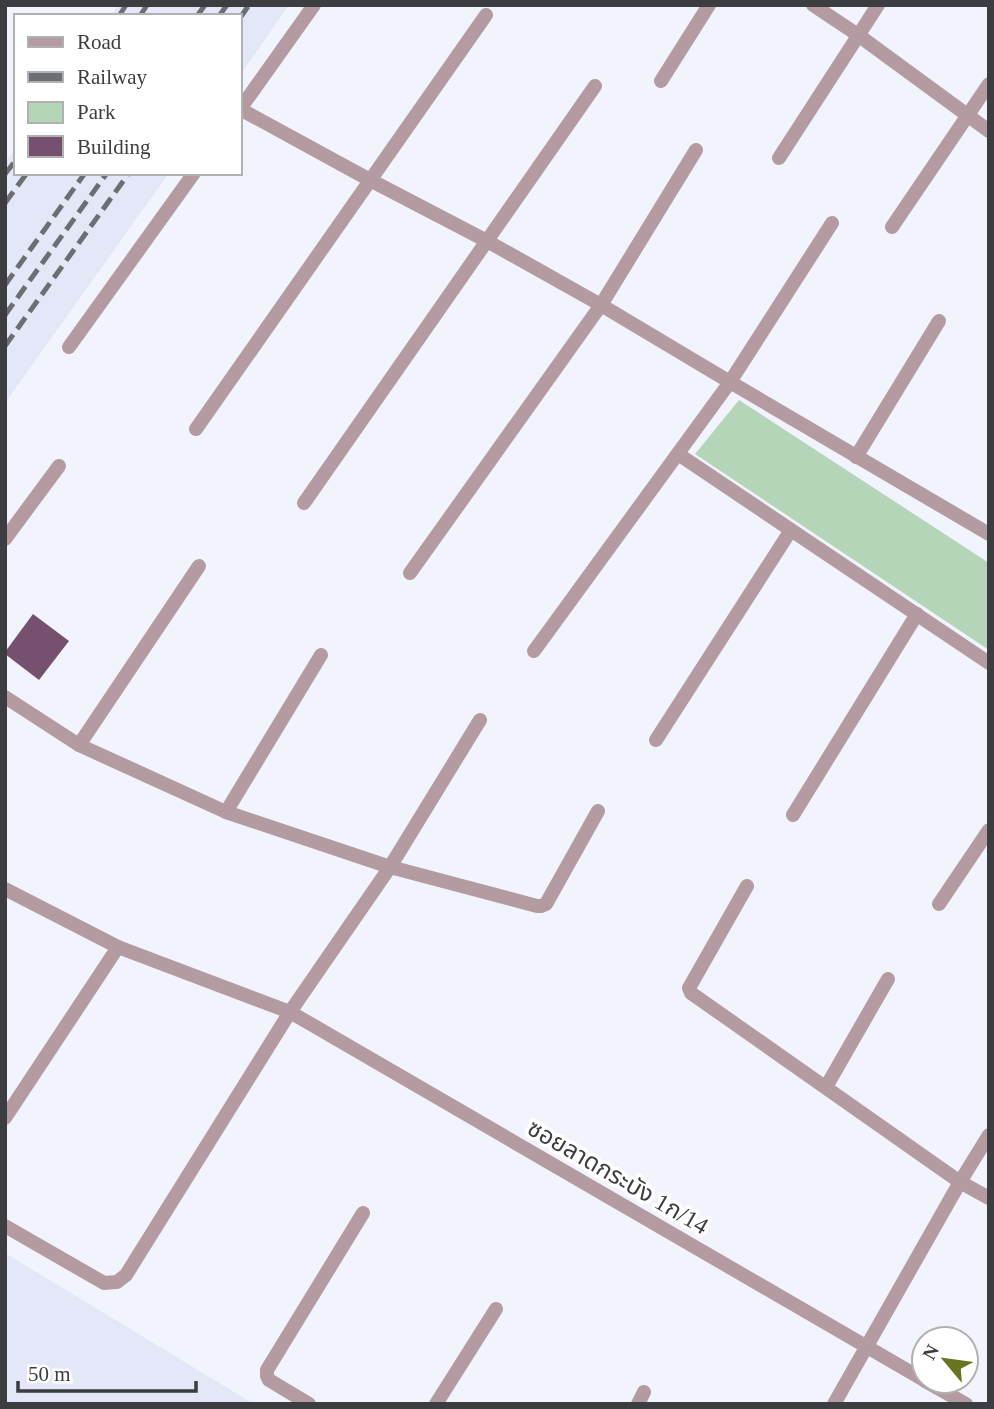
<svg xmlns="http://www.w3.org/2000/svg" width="994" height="1409" viewBox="0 0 994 1409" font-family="'Times New Roman','Noto Sans Thai',serif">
  <rect width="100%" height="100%" fill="#f1f4fd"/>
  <g fill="#e3e7f7">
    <polygon points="118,5 289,5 240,75 240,16 111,16"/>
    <polygon points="16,148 16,173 169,173 5,403 5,163"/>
    <polygon points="5,1253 254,1404 5,1404"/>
  </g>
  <polygon fill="#b5d5b9" points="739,400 989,563 989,650 695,454"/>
  <polygon fill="#75516f" points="33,614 69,641 39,680 5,654 5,652"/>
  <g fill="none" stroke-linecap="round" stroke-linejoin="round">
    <g stroke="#b39ba1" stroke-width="14">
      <polyline points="813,5 858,35 989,131"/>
      <polyline points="661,81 709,5"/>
      <polyline points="240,109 370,180 487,241 601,305 730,382 989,534"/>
      <polyline points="240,109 314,5"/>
      <polyline points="779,158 878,5"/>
      <polyline points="892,227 989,84"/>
      <polyline points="69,347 194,173"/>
      <polyline points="196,429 486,15"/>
      <polyline points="678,454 989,663"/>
      <polyline points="856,457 939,321"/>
      <polyline points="304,503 595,86"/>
      <polyline points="5,539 59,466"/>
      <polyline points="410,573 601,305 696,150"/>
      <polyline points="534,651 730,382 832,223"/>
      <polyline points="5,697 79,745 226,812 390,867 537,906 541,906 546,904 598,811"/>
      <polyline points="656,740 791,530"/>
      <polyline points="79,745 199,566"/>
      <polyline points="226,812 321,655"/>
      <polyline points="793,815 917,614"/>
      <polyline points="747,886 689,988 691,993 960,1182 989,1198"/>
      <polyline points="5,889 118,947 290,1012 924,1380"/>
      <polyline points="939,904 989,830"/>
      <polyline points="826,1087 888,979"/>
      <polyline points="5,1118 118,947"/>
      <polyline points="5,1226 104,1283 117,1282 126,1275 290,1012 390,867 480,720"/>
      <polyline points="925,1381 966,1404"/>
      <polyline points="309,1404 269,1380 267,1376 267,1370 363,1213"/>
      <polyline points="436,1404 496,1309"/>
      <polyline points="638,1404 644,1392"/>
      <polyline points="834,1404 960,1182 989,1135"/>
    </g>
    <g stroke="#6d6e73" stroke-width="5" stroke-dasharray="14 7" stroke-linecap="butt">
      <polyline points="119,16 126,5"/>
      <polyline points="140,16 147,5"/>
      <polyline points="197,16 205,5"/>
      <polyline points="219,16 227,5"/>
      <polyline points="240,18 249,5"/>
      <polyline points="5,174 16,160"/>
      <polyline points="5,203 27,173"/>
      <polyline points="5,285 85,173"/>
      <polyline points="5,315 107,173"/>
      <polyline points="5,346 129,173"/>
    </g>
  </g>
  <g text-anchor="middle" stroke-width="7" stroke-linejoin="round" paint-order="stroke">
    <g font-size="24" fill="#3c3d40" stroke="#fff">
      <text transform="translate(618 1177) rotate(30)" y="8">ซอยลาดกระบัง 1ก/14</text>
    </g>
  </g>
  <rect width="994" height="1409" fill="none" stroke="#3c3d40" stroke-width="14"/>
  <rect x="14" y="14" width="228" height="161" fill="#ffffff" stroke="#b1b1b3" stroke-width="2"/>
  <rect x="28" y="37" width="35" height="10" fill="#b39ba1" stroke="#b1b1b3" stroke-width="2"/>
  <text x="77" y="49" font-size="21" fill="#3c3d40">Road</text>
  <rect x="28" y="72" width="35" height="10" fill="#6d6e73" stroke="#b1b1b3" stroke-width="2"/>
  <text x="77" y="84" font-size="21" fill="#3c3d40">Railway</text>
  <rect x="28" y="102" width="35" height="21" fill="#b5d5b9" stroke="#b1b1b3" stroke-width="2"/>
  <text x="77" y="119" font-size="21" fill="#3c3d40">Park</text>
  <rect x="28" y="136" width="35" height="21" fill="#75516f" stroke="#b1b1b3" stroke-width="2"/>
  <text x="77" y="154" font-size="21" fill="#3c3d40">Building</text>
  <g transform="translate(945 1360) rotate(299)"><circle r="33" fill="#ffffff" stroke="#b1b1b3" stroke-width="2"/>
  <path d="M0-5L12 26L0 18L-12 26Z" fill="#687420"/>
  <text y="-10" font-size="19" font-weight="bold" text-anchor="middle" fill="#3c3d40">N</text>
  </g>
  <path d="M18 1381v10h178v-10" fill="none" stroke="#3c3d40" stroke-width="3.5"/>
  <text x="28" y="1381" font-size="21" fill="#3c3d40" stroke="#ffffff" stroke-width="5" paint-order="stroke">50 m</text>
</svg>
